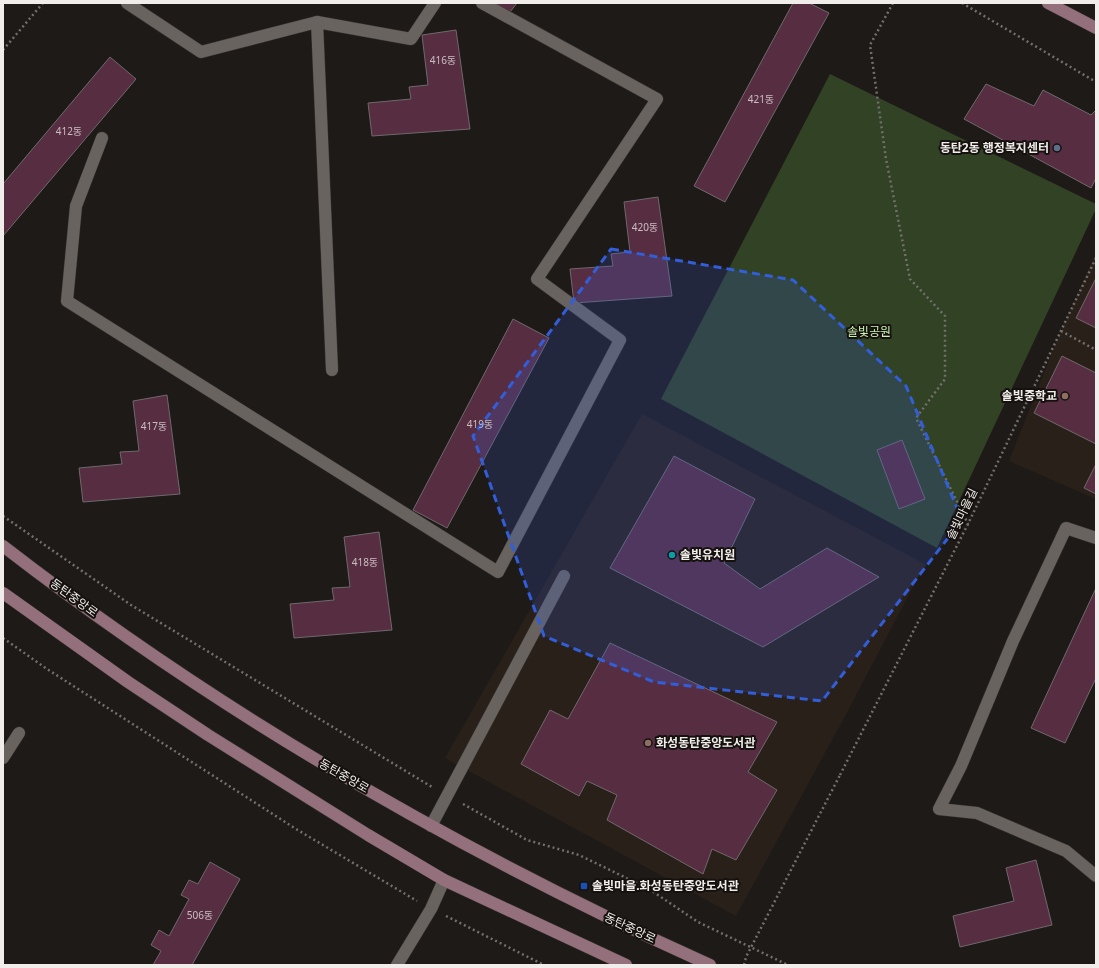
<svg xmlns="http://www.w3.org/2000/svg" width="1099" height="968" viewBox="0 0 1099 968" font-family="'Noto Sans','Noto Sans KR',sans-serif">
  <rect width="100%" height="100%" fill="#1e1a17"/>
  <g fill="#2a201a">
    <polygon points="1096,252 1096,499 1009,461 1061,331"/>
    <polygon points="642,414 925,564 844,718 736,916 445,758"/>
  </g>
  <polygon fill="#314225" points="830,74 1096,204 1096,209 937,548 661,399"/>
  <g fill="#572d41" stroke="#6f696b">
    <polygon points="495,3 517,3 510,12"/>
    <polygon points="793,3 809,3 829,13 725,202 694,186"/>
    <polygon points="456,30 470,129 372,136 368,103 411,99 409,87 428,85 422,35"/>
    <polygon points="110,57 136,79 3,236 3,184"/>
    <polygon points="986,84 1034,106 1043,90 1091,115 1096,110 1096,178 1091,188 964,119"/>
    <polygon points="658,197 672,296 574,303 570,269 613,266 611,254 630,252 624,202"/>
    <polygon points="1096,278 1096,328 1076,318"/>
    <polygon points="513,319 549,338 447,528 413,510"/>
    <polygon points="1062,356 1096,373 1096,444 1034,413"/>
    <polygon points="167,395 180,494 83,502 79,468 122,464 120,452 139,451 133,401"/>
    <polygon points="902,440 925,499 899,509 877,450"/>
    <polygon points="674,456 755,499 724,563 760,589 827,548 879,577 763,647 610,568"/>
    <polygon points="1096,464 1096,494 1084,488"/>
    <polygon points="379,532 392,630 294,638 290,604 334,600 332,588 350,587 344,537"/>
    <polygon points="1096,588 1096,678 1065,743 1031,728"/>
    <polygon points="610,643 777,722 748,772 777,790 736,860 712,849 703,874 607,820 617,795 587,781 579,796 521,764 550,710 568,719"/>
    <polygon points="1036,860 1052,925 960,947 953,916 1014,901 1006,868"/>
    <polygon points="210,862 240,879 192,965 153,965 161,951 151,945 159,930 169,936 189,899 181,895 189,880 198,884"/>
  </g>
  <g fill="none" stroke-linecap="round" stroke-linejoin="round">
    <defs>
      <g id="lane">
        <polyline points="127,3 201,52 317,22 411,39 435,3"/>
        <polyline points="317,22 332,370"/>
        <polyline points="102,138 76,206 67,301 498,572 620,340 537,279 657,99 482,3"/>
        <polyline points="1096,538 1066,528 1013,641 961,766 939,809 977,813 1066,851 1096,876"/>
        <polyline points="3,758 19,733"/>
        <polyline points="431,826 564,576"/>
        <polyline points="397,965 431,909 444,880"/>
      </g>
      <g id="secondary">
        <polyline points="1048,3 1096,28"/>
        <path d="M3,546c217,168 457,306 707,419"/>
        <polyline points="3,593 128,682 208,735 368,835 444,880 626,965"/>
      </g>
    </defs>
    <use href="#lane" stroke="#363332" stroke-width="13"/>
    <use href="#secondary" stroke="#363332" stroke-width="13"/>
    <g stroke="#736f6d" stroke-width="2.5" stroke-dasharray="2 3" stroke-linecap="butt">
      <polyline points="893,3 870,45 886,159 910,279 945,316 945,379 916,418 968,524"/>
      <polyline points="962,3 1096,82"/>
      <polyline points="3,50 43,3"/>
      <polyline points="1061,331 1096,350"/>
      <polyline points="3,516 131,605 432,787"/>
      <polyline points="3,638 47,669 296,829 417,901"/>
      <polyline points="840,775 968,524 1096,258"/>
      <polyline points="463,804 527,840 579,855 649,889 698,922 788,965"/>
      <polyline points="446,916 544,965"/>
    </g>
    <use href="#lane" stroke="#68635f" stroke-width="12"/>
    <use href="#secondary" stroke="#946f7c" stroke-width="12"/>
    <polyline stroke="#736f6d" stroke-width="2.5" stroke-dasharray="2 3" stroke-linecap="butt" points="744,965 746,957 840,775"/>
  </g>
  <path fill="#325eda" fill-opacity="0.2" stroke="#325eda" stroke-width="3" stroke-dasharray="8 5" stroke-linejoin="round" d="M611,249l182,31 113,106 56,134 -140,181 -168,-19 -110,-46 -71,-200z"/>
  <circle fill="#5c6f8a" stroke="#15110e" stroke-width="1.5" cx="1057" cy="148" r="4"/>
  <g fill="#8d6e63" stroke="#15110e" stroke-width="1.5">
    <circle cx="1065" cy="396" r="4"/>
    <circle cx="648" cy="743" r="4"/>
  </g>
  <circle fill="#0f9aa8" stroke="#15110e" stroke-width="1.5" cx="672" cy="555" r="4"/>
  <rect fill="#1a4fb4" stroke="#15110e" stroke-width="1.5" x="580" y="882" width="8" height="8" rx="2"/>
  <g text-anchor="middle" stroke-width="4" stroke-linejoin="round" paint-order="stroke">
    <g font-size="10" fill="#cabdc0">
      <text x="443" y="64">416동</text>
      <text x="761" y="103">421동</text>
      <text x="69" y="135">412동</text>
      <text x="645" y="231">420동</text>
      <text x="480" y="428">419동</text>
      <text x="154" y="430">417동</text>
      <text x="365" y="566">418동</text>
      <text x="200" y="919">506동</text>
    </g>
    <g font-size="12" font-weight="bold" fill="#f0edeb" stroke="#15110e" text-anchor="start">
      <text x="1049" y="152" text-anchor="end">동탄2동 행정복지센터</text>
      <text x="1057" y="400" text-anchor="end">솔빛중학교</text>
      <text x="680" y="559">솔빛유치원</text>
      <text x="656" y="747">화성동탄중앙도서관</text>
      <text x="592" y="890">솔빛마을.화성동탄중앙도서관</text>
    </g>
    <g font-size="12" fill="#caf2af" stroke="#15110e">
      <text x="869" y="336">솔빛공원</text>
    </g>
    <g font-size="12" fill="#f0edeb" stroke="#15110e">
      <text transform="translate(962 514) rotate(-64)" y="4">솔빛마을길</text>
      <text transform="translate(74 598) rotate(36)" y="4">동탄중앙로</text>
      <text transform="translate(344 776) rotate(30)" y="4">동탄중앙로</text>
      <text transform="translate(630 928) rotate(25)" y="4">동탄중앙로</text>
    </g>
  </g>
  <rect width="1099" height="968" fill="none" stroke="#f0edeb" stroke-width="8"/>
</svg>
